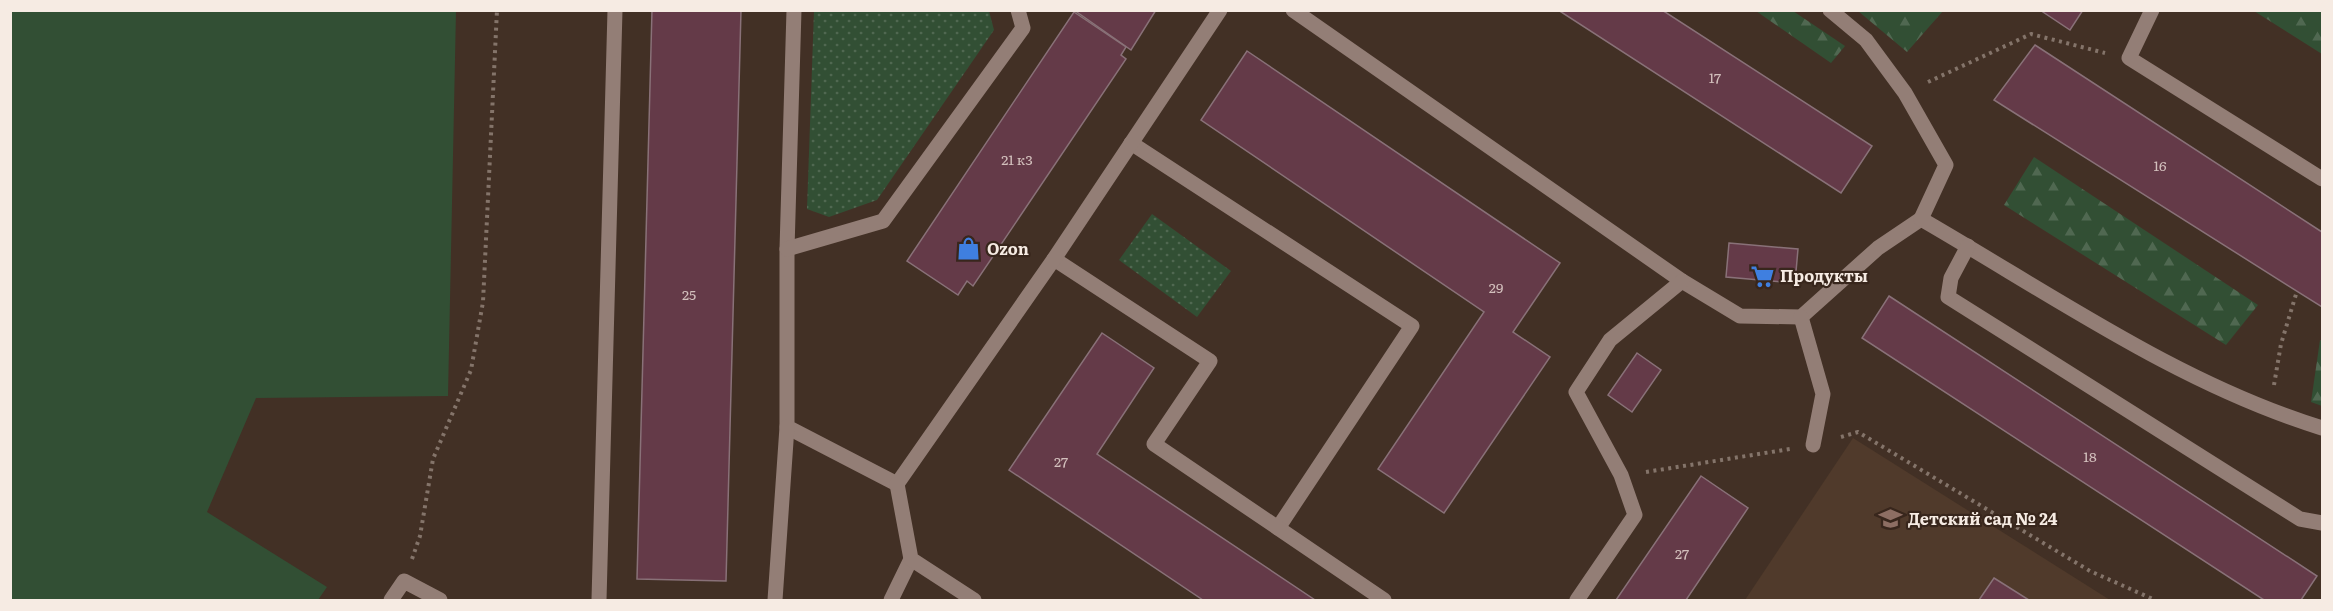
<svg xmlns="http://www.w3.org/2000/svg" width="2333" height="611" viewBox="0 0 2333 611" font-family="Literata,serif">
  <defs>
    <pattern id="forest-firs" width="22" height="20" patternUnits="userSpaceOnUse" patternTransform="scale(1.5)"><rect width="22" height="20" fill="#324f34"/><path d="M5 1l3.5 6h-7zM16 11l3.5 6h-7z" fill="#506851"/></pattern>
    <pattern id="park-dots" width="8" height="8" patternUnits="userSpaceOnUse" patternTransform="scale(1.5)"><rect width="8" height="8" fill="#324f34"/><path d="M2 2h.1M6 6h.1" fill="none" stroke="#506851" stroke-width="1.8" stroke-linecap="round"/></pattern>
  </defs>
  <rect width="100%" height="100%" fill="#423025"/>
  <polygon fill="#503a2b" points="1853,438 2110,600 1745,600"/>
  <g fill="url(#forest-firs)">
    <polygon points="1756,11 1793,11 1845,46 1831,63"/>
    <polygon points="1858,11 1943,11 1907,52"/>
    <polygon points="2254,11 2322,11 2322,54"/>
    <polygon points="2034,157 2258,305 2226,345 2004,205"/>
    <polygon points="2320,340 2322,342 2322,406 2311,402"/>
  </g>
  <g fill="url(#park-dots)">
    <polygon points="814,11 989,11 994,30 877,200 829,217 807,209"/>
    <polygon points="1152,214 1231,271 1197,317 1119,260"/>
  </g>
  <polygon fill="#324f34" points="10,11 456,11 448,396 256,398 207,512 327,587 318,600 11,600"/>
  <g fill="#643a48" stroke="#897178" stroke-width="1.5">
    <polygon points="652,10 741,10 726,581 637,579"/>
    <polygon points="1074,10 1156,10 1131,50"/>
    <polygon points="1558,10 1662,10 1872,146 1841,193"/>
    <polygon points="2040,10 2083,10 2070,30"/>
    <polygon points="1074,12 1126,47 1121,55 1126,59 973,286 967,281 958,295 907,261"/>
    <polygon points="2035,45 2322,232 2322,307 1994,100"/>
    <polygon points="1247,51 1560,263 1513,332 1550,357 1444,513 1378,469 1484,312 1201,120"/>
    <polygon points="1729,243 1798,249 1795,283 1726,277"/>
    <polygon points="1889,296 2317,576 2301,600 2264,600 1862,338"/>
    <polygon points="1102,333 1154,368 1097,454 1315,600 1203,600 1009,470"/>
    <polygon points="1637,353 1661,370 1632,412 1608,395"/>
    <polygon points="1701,476 1748,508 1686,600 1616,600"/>
    <polygon points="1994,578 2029,600 1979,600"/>
  </g>
  <g fill="none" stroke-linecap="round" stroke-linejoin="round">
    <g stroke="#84746a" stroke-width="4" stroke-dasharray="3 4.5" stroke-linecap="butt">
      <polyline points="1928,82 2031,34 2105,53"/>
      <polyline points="2274,385 2281,344 2297,291"/>
      <polyline points="1841,437 1858,432 2090,571 2155,600"/>
      <polyline points="1646,472 1790,449"/>
      <polyline points="412,559 420,536 433,459 471,370 483,302 497,10"/>
    </g>
    <g stroke="#937e76" stroke-width="15">
      <polyline points="794,10 787,249 787,427 897,484"/>
      <polyline points="1293,10 1682,281 1740,316 1801,317 1878,248 1921,219"/>
      <path d="M1830,10l36,30 39,53 41,72 -25,54c130,75 258,165 401,209"/>
      <polyline points="2152,10 2129,58 2322,179"/>
      <polyline points="1131,143 1412,326 1278,528"/>
      <polyline points="1968,246 1951,278 1948,297 2300,519 2322,523"/>
      <polyline points="787,249 883,221 1023,28 1018,10"/>
      <polyline points="1054,259 1210,361 1154,444 1384,600"/>
      <polyline points="1801,317 1823,394 1813,445"/>
      <polyline points="391,600 404,581 440,600"/>
      <polyline points="599,600 615,10"/>
      <polyline points="775,600 787,427"/>
      <polyline points="891,600 911,559"/>
      <polyline points="974,600 911,559 897,484 1054,259 1220,10"/>
      <polyline points="1577,600 1635,515 1621,475 1576,392 1610,340 1682,281"/>
    </g>
  </g>
  <defs>
    <symbol id="shop-bare" viewBox="-9 -9 18 18"><path d="M-5-2.5h2.3a2.7 3.5 0 0 1 5.4 0H5L5.5 6h-11ZM-1.5-2.5h3a1.5 2.3 0 0 0-3 0Z" fill="#3f7fe0" stroke="#38261c" stroke-width="2.5" paint-order="stroke"/></symbol>
    <symbol id="supermarket-bare" viewBox="-9 -9 18 18"><path d="M-6-5.5h2.5l.6 2H6L4.5 2H-2.5L-4.4-4H-6ZM-1.5 3.2a1.3 1.3 0 1 0 .1 0ZM3 3.2a1.3 1.3 0 1 0 .1 0Z" fill="#3f7fe0" stroke="#38261c" stroke-width="2.5" paint-order="stroke"/></symbol>
    <symbol id="school-bare" viewBox="-9 -9 18 18"><path d="M0-5L7-2L0 1L-7-2ZM-4 1L0 2.5L4 1V4Q0 6-4 4Z" fill="#8d6e63" stroke="#38261c" stroke-width="2.5" paint-order="stroke"/></symbol>
  </defs>
  <g fill-rule="evenodd">
    <use href="#shop-bare" x="952" y="232" width="33" height="33"/>
    <use href="#supermarket-bare" x="1746" y="260" width="33" height="33"/>
    <use href="#school-bare" x="1874" y="502" width="33" height="33"/>
  </g>
  <g text-anchor="middle" stroke-width="4.5" stroke-linejoin="round" paint-order="stroke">
    <g font-size="14" fill="#d2bfbc">
      <text x="1715" y="83">17</text>
      <text x="1017" y="165">21 к3</text>
      <text x="2160" y="171">16</text>
      <text x="1496" y="293">29</text>
      <text x="689" y="300">25</text>
      <text x="2090" y="462">18</text>
      <text x="1061" y="467">27</text>
      <text x="1682" y="559">27</text>
    </g>
    <g font-size="16" font-weight="bold" fill="#f6ebe3" stroke="#38261c" text-anchor="start">
      <text x="987" y="255">Ozon</text>
      <text x="1780" y="282">Продукты</text>
      <text x="1908" y="525">Детский сад № 24</text>
    </g>
  </g>
  <rect width="2333" height="611" fill="none" stroke="#f6ebe3" stroke-width="24"/>
</svg>
